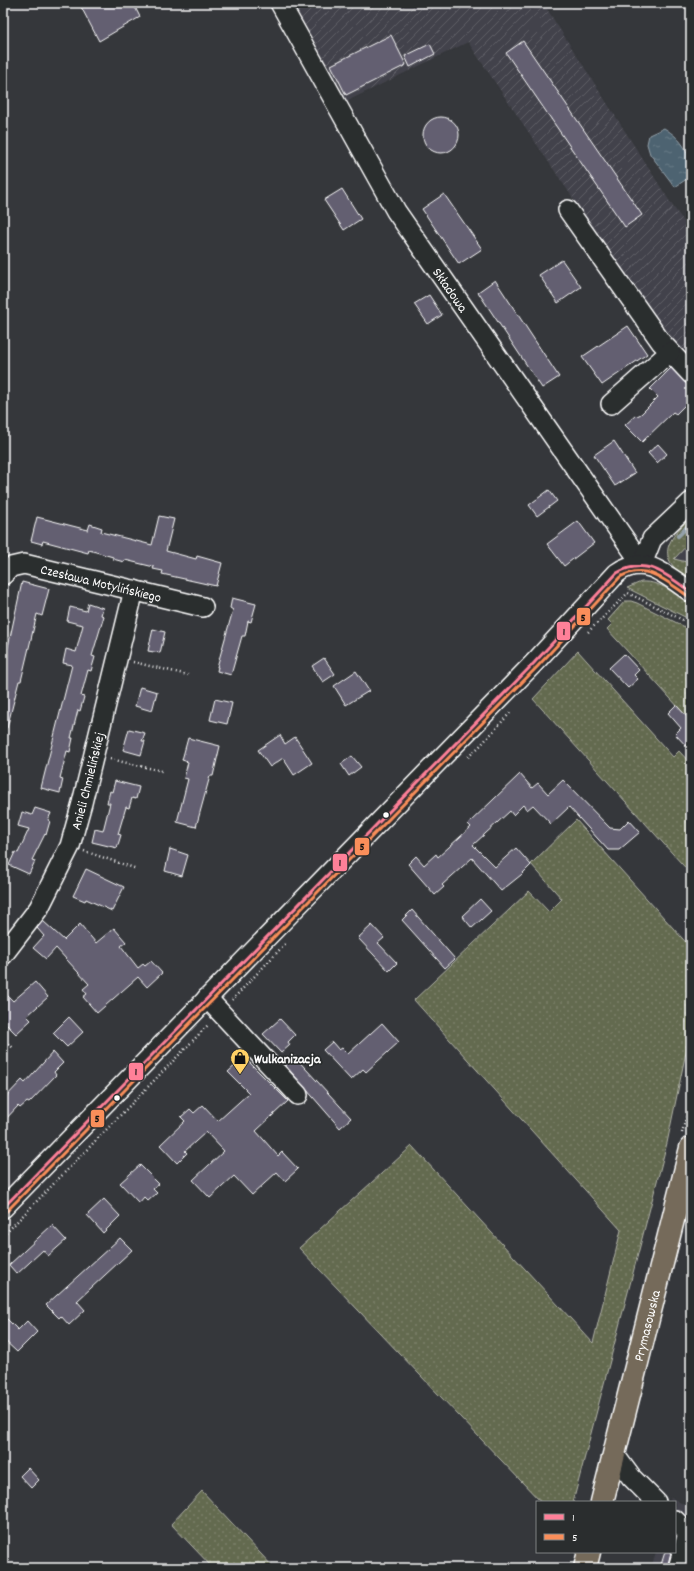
<svg xmlns="http://www.w3.org/2000/svg" width="694" height="1571" viewBox="0 0 694 1571" font-family="Dekko,sans-serif">
  <defs>
    <pattern id="industrial-furrows" width="10" height="10" patternUnits="userSpaceOnUse"><rect width="10" height="10" fill="#43434b"/><path d="M-1 1l2-2M0 10L10 0M9 11l2-2" fill="none" stroke="#5f5f66"/></pattern>
    <pattern id="grass-dots" width="8" height="8" patternUnits="userSpaceOnUse"><rect width="8" height="8" fill="#646a50"/><path d="M2 2h.1M6 6h.1" fill="none" stroke="#7b806a" stroke-width="1.8" stroke-linecap="round"/></pattern>
    <pattern id="water-ripples" width="26" height="14" patternUnits="userSpaceOnUse"><rect width="26" height="14" fill="#4d6371"/><path d="M2 4q2-2 4 0t4 0M15 11q2-2 4 0t4 0" fill="none" stroke="#687a86"/></pattern>
  </defs>
  <rect width="100%" height="100%" fill="#35373b"/>
  <filter id="ink" filterUnits="userSpaceOnUse"><feTurbulence type="fractalNoise" baseFrequency=".025" numOctaves="2"/><feDisplacementMap in="SourceGraphic" scale="8" xChannelSelector="R" yChannelSelector="G"/><feConvolveMatrix kernelMatrix="1 2 1 2 8 2 1 2 1" color-interpolation-filters="sRGB"/></filter>
  <g filter="url(#ink)">
    <g fill="#43434b">
      <polygon points="691,541 691,563 674,559"/>
      <polygon points="671,1497 691,1509 691,1568 651,1568 656,1552 675,1552 675,1502 670,1502"/>
    </g>
    <polygon fill="url(#industrial-furrows)" points="289,3 527,3 531,10 545,6 674,208 691,231 691,364 667,338 468,42 343,103"/>
    <g fill="url(#grass-dots)" stroke="#b2b4a8">
      <path d="M691,517v24l-17,18 17,4v18c-36,-23 -26,-39 0,-64z"/>
      <path d="M641,582c22,-1 32,12 50,23v15l-64,-32z"/>
      <polygon points="625,601 631,601 637,603 691,630 691,721 607,629 612,624 608,620"/>
      <polygon points="578,651 673,757 679,751 691,764 691,874 533,699"/>
      <polygon points="576,820 691,948 691,1028 667,1143 573,1502 541,1502 299,1248 412,1146 593,1343 621,1230 414,1000 529,891 549,912 562,899 531,864"/>
      <polygon points="202,1491 274,1568 213,1568 171,1524"/>
    </g>
    <path fill="url(#water-ripples)" stroke="#94a1aa" d="M664,128c19,12 27,25 27,48l-16,11 -25,-33 -3,-10 2,-9z"/>
    <g fill="none" stroke-linecap="round" stroke-linejoin="round">
      <polyline stroke="#94a1aa" stroke-width="4.5" points="678,536 691,523"/>
    </g>
    <g fill="#635f71" stroke="#fff">
      <polygon points="79,3 133,3 140,17 99,41"/>
      <polygon points="391,35 406,65 346,95 331,65"/>
      <polygon points="523,41 642,215 625,227 506,53"/>
      <polygon points="430,44 435,54 410,67 405,56"/>
      <circle cx="441" cy="135" r="18"/>
      <polygon points="342,189 361,219 344,230 324,200"/>
      <polygon points="444,194 482,249 459,264 422,209"/>
      <polygon points="562,260 581,287 558,303 539,275"/>
      <polygon points="495,280 559,377 542,388 478,292"/>
      <polygon points="429,295 442,315 428,324 414,304"/>
      <polygon points="628,326 647,354 602,385 582,357"/>
      <polygon points="671,368 691,387 691,399 676,414 673,412 642,442 625,425 636,415 637,416 641,414 658,397 650,389"/>
      <polygon points="614,441 635,473 615,486 594,455"/>
      <polygon points="658,444 667,454 657,463 648,453"/>
      <polygon points="549,490 557,501 537,516 529,505"/>
      <polygon points="159,516 174,519 166,551 196,559 197,556 222,563 216,586 162,574 163,571 153,569 154,567 125,560 124,562 113,559 113,557 89,550 88,553 43,541 42,544 31,541 37,517 88,530 90,524 102,528 101,532 152,545"/>
      <polygon points="578,521 594,543 564,566 547,544"/>
      <polygon points="22,582 49,589 42,616 37,614 21,681 19,681 7,728 3,727 3,670"/>
      <polygon points="232,598 256,604 251,622 248,621 245,636 242,636 231,675 217,671 218,667 217,667 233,610 230,608"/>
      <polygon points="88,603 103,608 101,615 104,616 92,656 95,657 91,671 88,670 81,696 84,697 80,711 78,710 71,738 73,738 70,752 67,751 60,778 63,779 60,793 41,788 72,665 63,663 66,649 76,652 83,625 67,621 70,607 86,611"/>
      <polygon points="153,629 165,632 160,653 148,651"/>
      <polygon points="624,654 639,670 634,675 638,679 628,688 609,668"/>
      <polygon points="324,658 335,674 323,682 312,666"/>
      <polygon points="356,671 369,691 346,705 334,686"/>
      <polygon points="140,687 157,692 152,711 135,706"/>
      <polygon points="215,699 232,703 227,724 210,720"/>
      <polygon points="676,705 690,720 691,719 691,751 675,734 681,728 668,713"/>
      <polygon points="129,729 145,733 142,741 145,741 141,755 123,750"/>
      <polygon points="280,735 285,744 295,737 312,763 294,775 283,758 270,767 258,750"/>
      <polygon points="188,738 220,746 213,776 210,776 196,827 177,822 188,779 184,778 188,762 182,760"/>
      <polygon points="352,756 361,767 349,776 341,764"/>
      <polygon points="520,774 532,788 538,783 548,794 563,780 610,828 620,829 629,820 640,832 619,850 608,850 569,807 551,824 533,805 527,810 523,805 513,815 510,811 473,845 495,867 516,848 531,865 521,875 501,891 472,858 442,885 444,887 435,895 408,864 416,856 424,865 436,854 438,857 471,827 468,824"/>
      <polygon points="115,781 139,787 136,799 132,798 129,808 126,807 118,834 121,835 117,848 92,842 95,829 103,831 110,803 107,803 110,791 112,792"/>
      <polygon points="35,808 51,813 48,820 50,821 46,835 45,834 32,860 35,861 29,874 9,865 15,852 18,853 29,829 18,826 22,812 32,815"/>
      <polygon points="170,849 188,855 182,876 165,871"/>
      <polygon points="86,869 124,887 112,911 86,899 85,901 73,896"/>
      <polygon points="480,899 491,911 472,928 462,916"/>
      <polygon points="412,910 455,959 445,968 402,920"/>
      <polygon points="43,921 64,940 80,924 96,943 114,928 126,942 121,946 138,968 143,964 145,966 151,961 162,973 147,987 138,977 97,1013 83,997 87,994 83,989 89,984 56,948 46,959 33,948 44,936 37,928"/>
      <polygon points="372,925 384,938 378,943 397,963 389,971 358,938"/>
      <polygon points="35,982 48,997 27,1016 31,1020 16,1034 3,1021 3,991 13,1001"/>
      <polygon points="69,1017 83,1032 67,1047 53,1033"/>
      <polygon points="280,1019 295,1035 288,1042 290,1045 281,1053 263,1034"/>
      <polygon points="382,1023 399,1042 366,1072 363,1069 351,1080 323,1050 332,1042 339,1050 342,1048 348,1054"/>
      <polygon points="53,1052 63,1063 54,1072 56,1075 29,1103 27,1102 20,1108 18,1106 3,1122 3,1100 22,1080 25,1083"/>
      <polygon points="294,1056 351,1118 340,1128 285,1065"/>
      <polygon points="240,1061 248,1061 288,1101 256,1131 278,1156 282,1152 298,1169 285,1181 277,1172 252,1195 234,1176 210,1198 193,1180 224,1151 206,1132 185,1151 187,1153 177,1163 160,1145 185,1121 181,1117 190,1109 194,1113 203,1105 218,1121 249,1093 228,1072"/>
      <polygon points="140,1165 159,1184 153,1189 157,1193 148,1201 144,1197 139,1203 120,1183"/>
      <polygon points="104,1199 120,1216 103,1233 87,1215"/>
      <polygon points="52,1225 66,1240 48,1256 43,1250 17,1274 9,1265"/>
      <polygon points="120,1238 132,1250 77,1301 85,1310 69,1325 61,1316 59,1318 46,1305"/>
      <polygon points="3,1315 18,1330 27,1321 37,1332 17,1352 3,1339"/>
      <polygon points="28,1468 39,1480 31,1488 20,1476"/>
      <polygon points="665,1552 671,1552 667,1568 660,1568"/>
    </g>
    <g fill="none" stroke-linecap="round" stroke-linejoin="round">
      <defs>
        <g id="minor">
          <path id="s1" d="M280,3l116,208 246,353"/>
          <polyline points="568,210 661,342 691,374"/>
          <polyline points="611,404 670,352"/>
          <polyline points="642,564 652,539 691,502"/>
          <path id="s2" d="M3,575l8,-8 13,-3 179,43"/>
          <path id="s3" d="M3,955l36,-47 31,-62 12,-43 52,-213"/>
          <polyline points="207,998 298,1095"/>
          <path d="M3,1208l531,-545 83,-90c27,-20 50,3 74,19"/>
          <polyline points="614,1454 631,1477 656,1502"/>
          <polyline points="675,1520 688,1533 678,1568"/>
        </g>
        <g id="major">
          <path id="s4" d="M602,1502l89,-354"/>
          <polyline points="585,1568 589,1552"/>
        </g>
      </defs>
      <use href="#minor" stroke="#fff" stroke-width="22"/>
      <use href="#major" stroke="#fff" stroke-width="25"/>
      <g stroke="#fff" stroke-width="2.5" stroke-dasharray="1 3" stroke-linecap="butt">
        <polyline points="588,632 628,593 691,624"/>
        <polyline points="133,662 188,675"/>
        <polyline points="468,757 479,747 510,713"/>
        <polyline points="110,759 162,771"/>
        <polyline points="84,851 137,869"/>
        <polyline points="232,1000 287,942"/>
        <polyline points="3,1038 13,1048"/>
        <polyline points="682,1133 691,1099"/>
        <polyline points="3,1236 209,1024"/>
      </g>
      <use href="#minor" stroke="#2a2d2e" stroke-width="19"/>
      <use href="#major" stroke="#746a5a" stroke-width="22"/>
      <defs>
        <path id="bus-1" d="M3,1208l531,-545 83,-90c30,-17 49,2 74,19"/>
        <path id="bus-2" d="M7,1211l531,-545 82,-89c27,-15 46,4 68,19"/>
      </defs>
      <use href="#bus-1" stroke="#2a2d2e" stroke-width="6"/>
      <use href="#bus-2" stroke="#2a2d2e" stroke-width="6"/>
      <use href="#bus-1" stroke="#ff8098" stroke-width="3"/>
      <use href="#bus-2" stroke="#fa8e5a" stroke-width="3"/>
    </g>
  </g>
  <defs>
    <symbol id="shop-pin" viewBox="-11 -11 22 30"><path d="M0 17L-7.5 6A9.5 9.5 0 1 1 7.5 6Z" fill="#ffd166" stroke="#2a2d2e"/><path d="M-5-2.5h2.3a2.7 3.5 0 0 1 5.4 0H5L5.5 6h-11ZM-1.5-2.5h3a1.5 2.3 0 0 0-3 0Z" fill="#111"/></symbol>
  </defs>
  <g fill-rule="evenodd">
    <use href="#shop-pin" x="229" y="1047" width="22" height="30"/>
  </g>
  <g fill="#fff" stroke="#2a2d2e" stroke-width="1.5">
    <circle cx="386" cy="815" r="3.5"/>
    <circle cx="117" cy="1098" r="3.5"/>
  </g>
  <g text-anchor="middle" stroke-width="3.5" stroke-linejoin="round" paint-order="stroke">
    <g font-size="14" fill="#fff" stroke="#2a2d2e">
      <text dy="5" stroke="none"><textPath href="#s1" startOffset="334">Składowa</textPath></text>
      <text dy="5" stroke="none"><textPath href="#s2" startOffset="104">Czesława Motylińskiego</textPath></text>
      <text dy="5" stroke="none"><textPath href="#s3" startOffset="196">Anieli Chmielińskiej</textPath></text>
      <text dy="5" stroke="none"><textPath href="#s4" startOffset="182">Prymasowska</textPath></text>
    </g>
    <g font-size="14" font-weight="bold" fill="#fff" stroke="#2a2d2e" text-anchor="start">
      <text x="254" y="1063">Wulkanizacja</text>
    </g>
  </g>
  <g stroke="#2a2d2e" stroke-width="1.5">
    <rect x="576" y="607" width="15" height="19" rx="4" fill="#fa8e5a"/>
    <rect x="556" y="621" width="15" height="20" rx="4" fill="#ff8098"/>
    <rect x="354" y="837" width="16" height="19" rx="4" fill="#fa8e5a"/>
    <rect x="332" y="853" width="16" height="19" rx="4" fill="#ff8098"/>
    <rect x="128" y="1062" width="16" height="19" rx="4" fill="#ff8098"/>
    <rect x="90" y="1109" width="15" height="19" rx="4" fill="#fa8e5a"/>
  </g>
  <g font-size="11" text-anchor="middle" font-weight="bold" fill="#111">
    <text x="583" y="621">5</text>
    <text x="564" y="635">1</text>
    <text x="362" y="850">5</text>
    <text x="340" y="866">1</text>
    <text x="136" y="1075">1</text>
    <text x="97" y="1122">5</text>
  </g>
  <rect width="694" height="1571" fill="none" stroke="#2a2d2e" stroke-width="16"/>
  <rect x="8" y="8" width="678" height="1555" fill="none" stroke="#fff" stroke-width="1.5" filter="url(#ink)"/>
  <rect x="536" y="1501" width="140" height="52" fill="#2a2d2e" stroke="#7f8182"/>
  <rect x="544" y="1514" width="20" height="6" fill="#ff8098" stroke="#7f8182"/>
  <text x="572" y="1521" font-size="12" fill="#ffffff">1</text>
  <rect x="544" y="1534" width="20" height="6" fill="#fa8e5a" stroke="#7f8182"/>
  <text x="572" y="1541" font-size="12" fill="#ffffff">5</text>
</svg>
